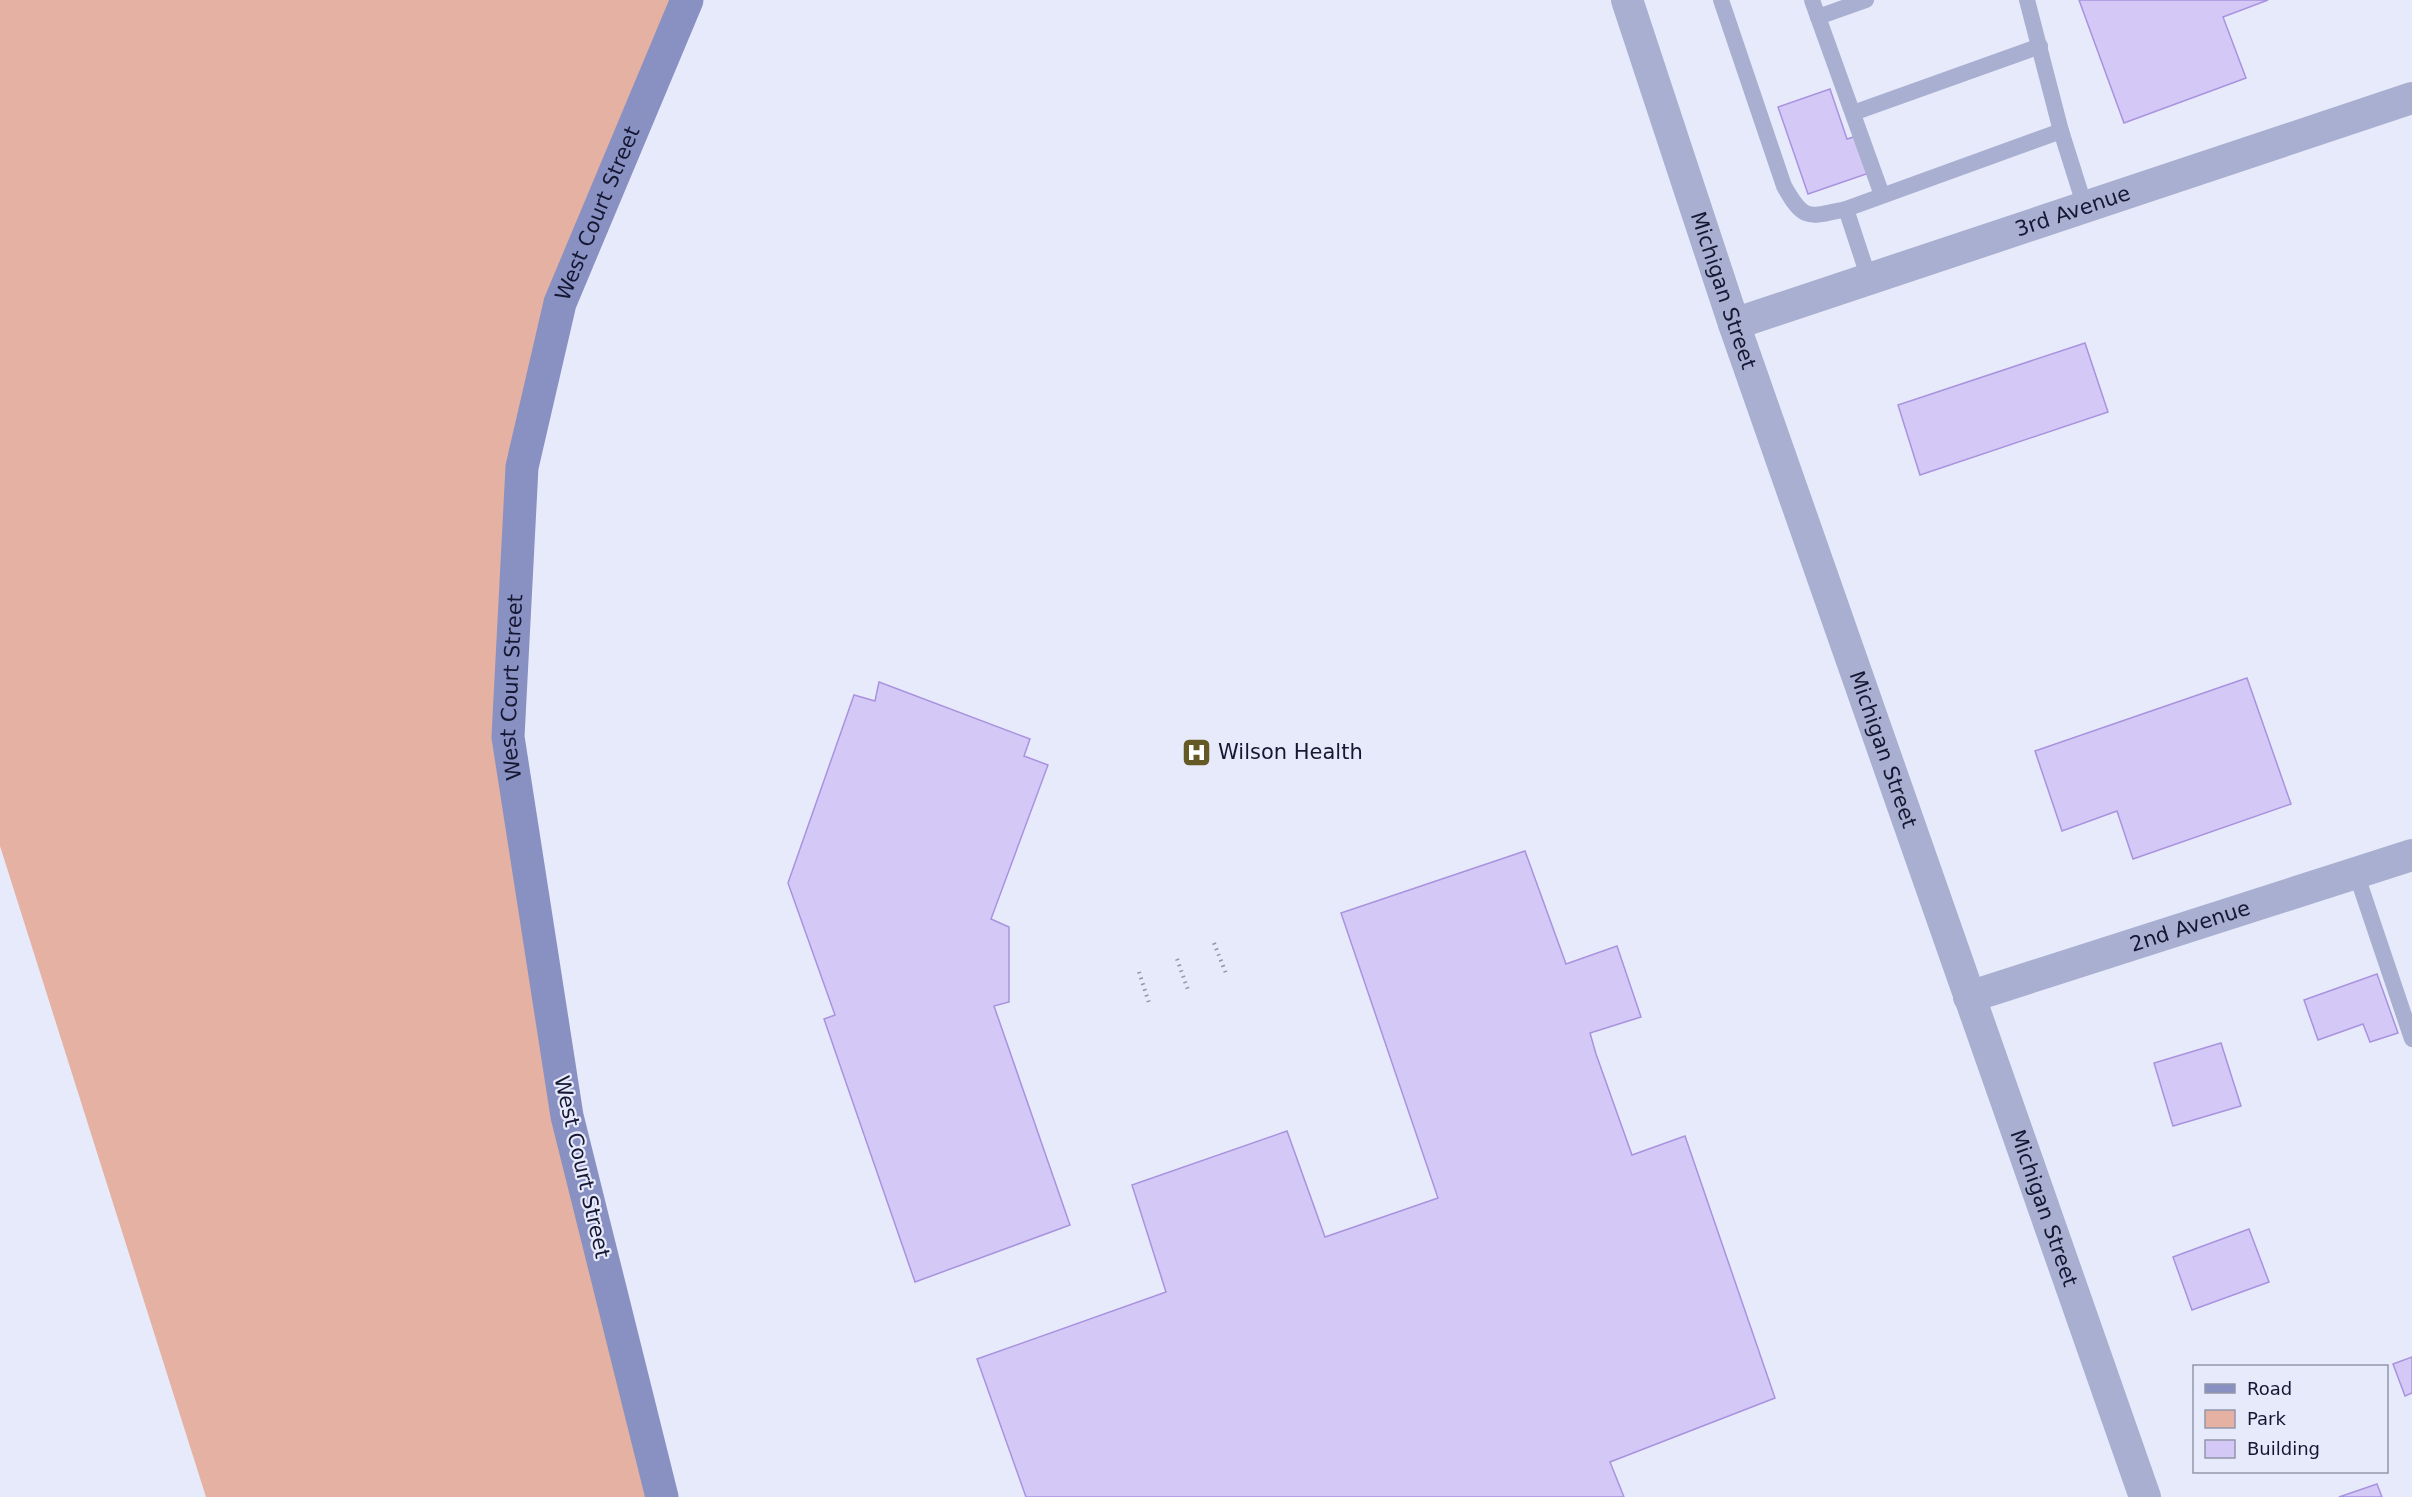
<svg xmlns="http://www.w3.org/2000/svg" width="2412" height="1497" viewBox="0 0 2412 1497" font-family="'DejaVu Sans',sans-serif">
  <rect width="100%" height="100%" fill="#e7eafa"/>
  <polygon fill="#e5b1a2" points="0,0 687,0 560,303 522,467 508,736 567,1116 662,1497 206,1497 0,846"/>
  <g fill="#d4c8f7" stroke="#a993de" stroke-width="1.5">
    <polygon points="2079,0 2268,0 2223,17 2246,78 2124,123"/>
    <polygon points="1830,89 1847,139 1857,136 1869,173 1808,194 1778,107"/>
    <polygon points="2085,343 2108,412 1920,475 1898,405"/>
    <polygon points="2247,678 2291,804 2133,859 2117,811 2062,831 2035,751"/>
    <polygon points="879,682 1030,739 1024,756 1048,765 991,919 1009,927 1009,1002 994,1006 1070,1225 915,1282 824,1019 835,1015 788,883 854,695 875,701"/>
    <polygon points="1525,851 1566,964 1617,946 1641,1017 1590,1033 1596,1054 1632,1155 1685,1136 1775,1398 1610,1462 1624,1497 1026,1497 977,1359 1166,1292 1132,1185 1287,1131 1325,1237 1438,1198 1341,913"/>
    <polygon points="2377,974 2398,1033 2370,1042 2363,1024 2318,1040 2304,1000"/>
    <polygon points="2221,1043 2241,1106 2173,1126 2154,1063"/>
    <polygon points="2249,1229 2269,1282 2192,1310 2173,1257"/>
    <polygon points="2412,1357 2412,1393 2405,1396 2393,1364"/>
    <polygon points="2377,1484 2382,1497 2339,1497"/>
  </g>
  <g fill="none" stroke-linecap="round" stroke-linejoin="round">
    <g stroke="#9395aa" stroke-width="4" stroke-dasharray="1.5 4.5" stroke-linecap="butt">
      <polyline points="1214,943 1227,976"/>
      <polyline points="1177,959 1188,990"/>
      <polyline points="1139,972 1149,1003"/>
    </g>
    <g stroke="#a8afd0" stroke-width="16">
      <path d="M1721,0l63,186c20,36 24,31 62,23"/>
      <polyline points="1812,0 1818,17 1866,0"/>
      <polyline points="2027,0 2061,131"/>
      <polyline points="1818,17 1882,195"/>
      <polyline points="1853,113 2040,46"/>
      <polyline points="1869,279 1846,209 2061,131 2085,207"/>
      <polyline points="2356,873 2412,1039"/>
    </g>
    <g stroke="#a8afd0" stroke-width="32">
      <path id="s1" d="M1627,0l107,324 411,1173"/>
      <path id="s2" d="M1734,324l678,-226"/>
      <path id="s3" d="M1969,997l443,-142"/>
    </g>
    <path stroke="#8891c2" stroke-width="33" id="s4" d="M662,1497l-95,-381 -59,-379 14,-270 38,-164 127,-303"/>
  </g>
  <defs>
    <symbol id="hospital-square" viewBox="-11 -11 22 22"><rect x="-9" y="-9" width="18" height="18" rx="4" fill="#655a26" stroke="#e7eafa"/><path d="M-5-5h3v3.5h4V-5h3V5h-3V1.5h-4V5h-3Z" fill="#fff"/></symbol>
  </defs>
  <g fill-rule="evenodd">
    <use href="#hospital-square" x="1180" y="736" width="33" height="33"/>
  </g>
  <g text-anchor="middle" stroke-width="4.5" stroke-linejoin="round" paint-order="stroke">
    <g font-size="21" fill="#151733" stroke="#e7eafa">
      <text dy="7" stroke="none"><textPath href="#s2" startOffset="357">3rd Avenue</textPath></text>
      <text dy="7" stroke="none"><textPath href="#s4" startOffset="1312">West Court Street</textPath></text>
      <text dy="7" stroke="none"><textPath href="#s1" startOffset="306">Michigan Street</textPath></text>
      <text dy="7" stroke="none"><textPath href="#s4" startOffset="826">West Court Street</textPath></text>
      <text dy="7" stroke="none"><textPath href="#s1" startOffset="792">Michigan Street</textPath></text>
      <text dy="7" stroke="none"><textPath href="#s3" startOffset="232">2nd Avenue</textPath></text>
      <text transform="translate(582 1167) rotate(77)" y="7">West Court Street</text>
      <text dy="7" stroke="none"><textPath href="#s1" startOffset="1278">Michigan Street</textPath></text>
    </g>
    <g font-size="21" fill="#151733" stroke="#e7eafa" text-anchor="start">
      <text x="1218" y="759">Wilson Health</text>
    </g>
  </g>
  <rect x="2193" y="1365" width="195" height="108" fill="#e7eafa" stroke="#9396aa" stroke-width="1.5"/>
  <rect x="2205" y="1384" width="30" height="9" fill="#8891c2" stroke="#9396aa" stroke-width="1.5"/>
  <text x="2247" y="1395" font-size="18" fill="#151733">Road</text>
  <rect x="2205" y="1410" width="30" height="18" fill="#e5b1a2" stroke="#9396aa" stroke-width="1.5"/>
  <text x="2247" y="1425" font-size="18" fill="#151733">Park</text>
  <rect x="2205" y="1440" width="30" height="18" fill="#d4c8f7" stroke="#9396aa" stroke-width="1.5"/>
  <text x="2247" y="1455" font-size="18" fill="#151733">Building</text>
</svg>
